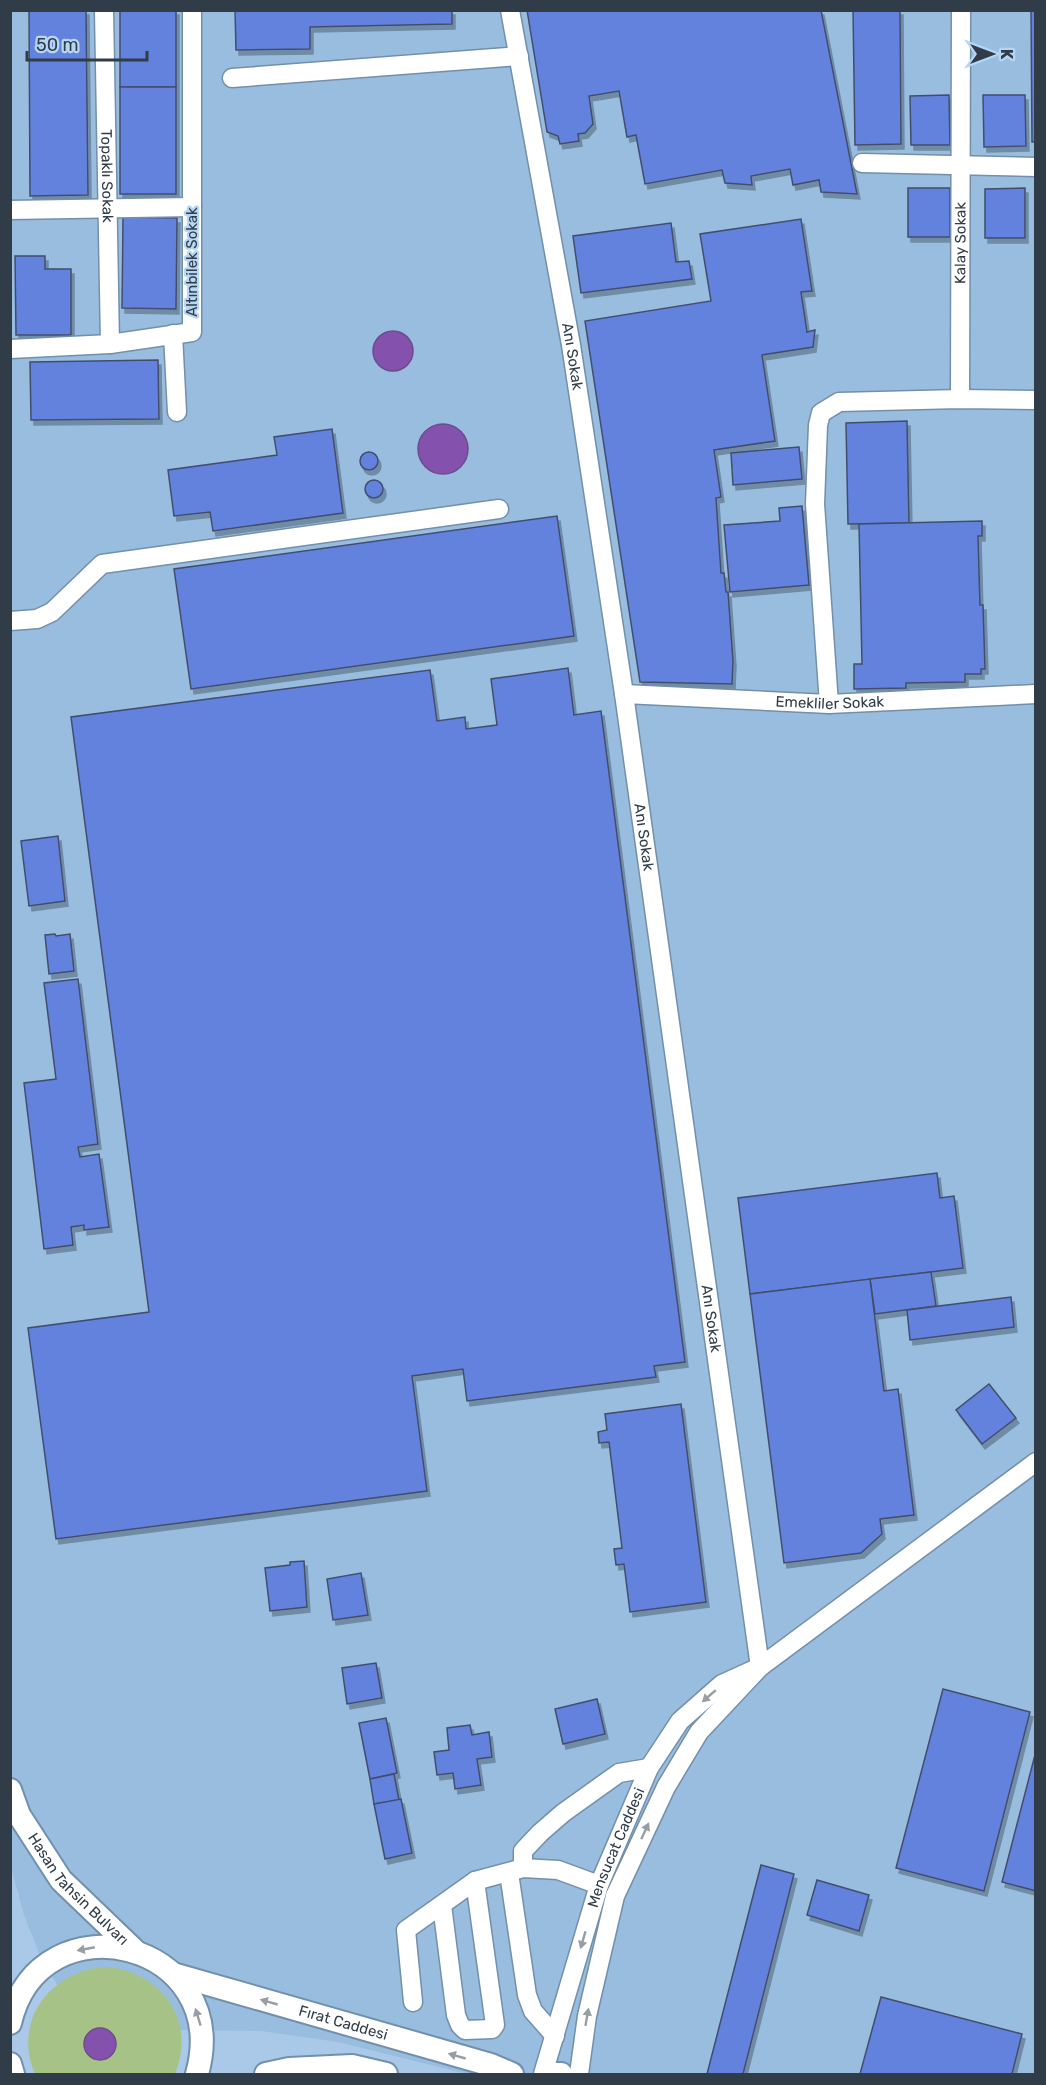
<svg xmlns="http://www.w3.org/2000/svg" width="1046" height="2085" viewBox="0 0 1046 2085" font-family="Rubik,sans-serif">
  <defs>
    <filter id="shadow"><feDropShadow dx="3" dy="5" stdDeviation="0" flood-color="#0004"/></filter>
  </defs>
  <rect width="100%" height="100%" fill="#aac9e8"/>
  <polygon fill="#99bddf" points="10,11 1035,11 1035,2074 467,2074 338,2042 261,2031 180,2030 67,2001 41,1958 24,1915 10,1864"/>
  <path fill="#a7c286" d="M105,1967c56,4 92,53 70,107h-140c-23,-53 15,-103 70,-107z"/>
  <g fill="#8452ac" stroke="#6b4c8e" stroke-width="1.5">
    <circle cx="393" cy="351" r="20"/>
    <circle cx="443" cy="449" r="25"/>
    <circle cx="100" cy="2044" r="16"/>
  </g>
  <g fill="#6282de" stroke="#424e6d" stroke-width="1.5" filter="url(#shadow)">
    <polygon points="29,10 86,10 88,195 30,196"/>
    <rect x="120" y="10" width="56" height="77"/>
    <polygon points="235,10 452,10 452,24 310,27 310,49 236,50"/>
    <polygon points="527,10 821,10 857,194 821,192 819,180 793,185 790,169 751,176 752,185 725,183 722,170 645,184 636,135 627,137 619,91 589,96 593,124 585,133 578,134 579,141 560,144 558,136 547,132"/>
    <polygon points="853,10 900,10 901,144 855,145"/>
    <polygon points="1031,10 1036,10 1036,142 1032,142"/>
    <rect x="120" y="87" width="56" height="107"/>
    <polygon points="949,95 950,145 911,145 910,96"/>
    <polygon points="983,95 1025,95 1026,146 984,147"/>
    <rect x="908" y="188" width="42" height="49"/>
    <polygon points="1025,188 1025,238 985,238 985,189"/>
    <polygon points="123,217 177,218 176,309 122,308"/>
    <polygon points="801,219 812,291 801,292 807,332 815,330 813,347 762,355 775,441 714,450 721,497 716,498 721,573 724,573 726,592 728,592 733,661 732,684 640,682 585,321 711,301 700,234"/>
    <polygon points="671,223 676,262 689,261 692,279 581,293 573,236"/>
    <polygon points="15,256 45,256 45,269 71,269 71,335 16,335"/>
    <polygon points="158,360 159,419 31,420 30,362"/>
    <polygon points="907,421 909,523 848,524 846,423"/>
    <polygon points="332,429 343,513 213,531 210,512 174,516 168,470 277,455 274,437"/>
    <polygon points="799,447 802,479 733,485 731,453"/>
    <circle cx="369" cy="461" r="9"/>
    <circle cx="374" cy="489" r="9"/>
    <polygon points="802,506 809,585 730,592 724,525 780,521 779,508"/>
    <polygon points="557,516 574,636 191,689 174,569"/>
    <polygon points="982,521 982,536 978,536 980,605 983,605 985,669 981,669 981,674 965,674 965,682 906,683 906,688 854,689 854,664 862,664 859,524"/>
    <polygon points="568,668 574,715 601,711 685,1362 654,1366 656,1377 467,1401 463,1369 412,1376 427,1491 56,1539 28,1328 149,1312 71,717 430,670 437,721 465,717 466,729 497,725 491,679"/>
    <polygon points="58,836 65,901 29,906 21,841"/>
    <polygon points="55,934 56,936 70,934 74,971 49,974 45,935"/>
    <polygon points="78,979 98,1144 78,1147 80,1157 99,1154 109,1227 84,1230 84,1225 71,1227 73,1245 44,1249 24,1083 56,1079 44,983"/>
    <polygon points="937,1173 940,1198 954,1196 963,1268 750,1294 738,1198"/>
    <polygon points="931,1272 936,1306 875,1314 870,1279"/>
    <polygon points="870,1279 884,1391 898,1389 914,1515 880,1519 882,1534 861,1553 784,1563 750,1294"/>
    <polygon points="1011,1297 1014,1327 910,1340 907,1310"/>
    <polygon points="989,1384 1016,1418 982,1444 956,1410"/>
    <polygon points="681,1404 706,1602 630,1612 624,1564 616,1565 614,1549 622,1548 609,1442 599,1443 598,1432 607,1430 605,1414"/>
    <polygon points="304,1561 307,1607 270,1611 265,1568 290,1565 290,1562"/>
    <polygon points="361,1573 368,1615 333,1620 327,1579"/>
    <polygon points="376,1663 382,1698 347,1704 342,1668"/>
    <polygon points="943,1689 1030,1712 984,1891 896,1868"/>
    <polygon points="597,1699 605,1734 563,1744 555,1709"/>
    <polygon points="386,1718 397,1773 370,1779 359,1723"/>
    <polygon points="470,1725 472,1735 489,1732 492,1757 477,1759 481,1785 455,1789 453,1773 437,1775 434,1752 449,1750 447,1728"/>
    <polygon points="1036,1751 1036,1891 1002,1882"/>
    <polygon points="394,1774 399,1800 374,1804 370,1779"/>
    <polygon points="401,1799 412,1853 385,1859 374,1804"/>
    <polygon points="761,1865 794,1874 743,2074 707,2074"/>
    <polygon points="817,1880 869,1895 859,1931 807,1915"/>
    <polygon points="881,1997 1022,2034 1012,2074 860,2074"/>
  </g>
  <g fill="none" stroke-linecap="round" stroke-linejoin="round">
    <defs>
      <g id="minor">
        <path id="s1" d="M104,10l6,334"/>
        <path id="s2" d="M510,10l61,335 53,349 136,973"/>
        <polyline points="232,78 519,56"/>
        <polyline points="862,163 1036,167"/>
        <polyline points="10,210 192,207"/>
        <polyline points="173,334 177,412"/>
        <polyline points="10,349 110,344 192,332 192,10"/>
        <path id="s3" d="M960,399l1,-389"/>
        <polyline points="10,621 37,619 52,612 102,564 499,509"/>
        <path id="s4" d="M624,694l205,10 207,-10"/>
        <polyline points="829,704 815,504 818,425 821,413 839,402 960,399 1036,400"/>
        <polyline points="523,1868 523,1851 540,1833 563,1813 619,1773 649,1768"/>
        <polyline points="509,1873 527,1995 533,2011 555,2036"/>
        <polyline points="442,1905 456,2015 460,2025 465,2030 492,2029 495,2025 475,1881"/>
        <polyline points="413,2002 406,1930 475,1881 523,1868 558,1870 599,1885"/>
        <path id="s5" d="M543,2074l56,-189 50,-117 31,-47 42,-37 31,-14"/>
        <polyline points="579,2074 587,2016 615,1896 666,1787 699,1732 760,1667 1036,1462"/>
      </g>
      <g id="major">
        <path id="s6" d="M10,1790l9,25 42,65 74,71"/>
        <path id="s7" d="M173,1974l318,91 21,9"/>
        <path d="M10,2023c30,-129 224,-82 187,51"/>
        <polyline points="10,2064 13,2074"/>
        <polyline points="266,2074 289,2069 352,2066 386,2074"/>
        <polyline points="554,2074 561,2074"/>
      </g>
    </defs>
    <use href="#minor" stroke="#728fac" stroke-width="21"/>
    <use href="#major" stroke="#728fac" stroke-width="26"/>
    <use href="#minor" stroke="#fff" stroke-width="18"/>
    <use href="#major" stroke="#fff" stroke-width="22"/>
  </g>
  <defs><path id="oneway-solid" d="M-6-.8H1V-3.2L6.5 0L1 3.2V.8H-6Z" transform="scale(1.5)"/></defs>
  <g fill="#989ea4">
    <use href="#oneway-solid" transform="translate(709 1696) rotate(139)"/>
    <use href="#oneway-solid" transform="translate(645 1831) rotate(-65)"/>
    <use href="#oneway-solid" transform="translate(583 1940) rotate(106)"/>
    <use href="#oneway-solid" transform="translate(86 1949) rotate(169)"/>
    <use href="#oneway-solid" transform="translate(269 2002) rotate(-164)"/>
    <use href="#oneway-solid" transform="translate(198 2017) rotate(-107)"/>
    <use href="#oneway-solid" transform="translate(587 2017) rotate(-80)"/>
    <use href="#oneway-solid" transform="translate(457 2056) rotate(-164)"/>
  </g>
  <g text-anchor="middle" stroke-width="4.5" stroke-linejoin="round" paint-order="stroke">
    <g font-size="15" fill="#303d49" stroke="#b6d6f5">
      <text dy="5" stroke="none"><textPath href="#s1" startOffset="166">Topaklı Sokak</textPath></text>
      <text dy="5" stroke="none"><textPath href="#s3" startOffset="156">Kalay Sokak</textPath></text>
      <text transform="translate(192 262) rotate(-90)" y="5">Altınbilek Sokak</text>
      <text dy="5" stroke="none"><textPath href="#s2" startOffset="352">Anı Sokak</textPath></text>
      <text dy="5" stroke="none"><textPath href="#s4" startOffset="206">Emekliler Sokak</textPath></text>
      <text dy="5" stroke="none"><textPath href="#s2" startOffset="838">Anı Sokak</textPath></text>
      <text dy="5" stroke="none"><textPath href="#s2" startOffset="1324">Anı Sokak</textPath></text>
      <text dy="5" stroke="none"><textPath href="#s5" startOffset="238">Mensucat Caddesi</textPath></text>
      <text dy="5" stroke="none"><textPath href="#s6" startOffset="122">Hasan Tahsin Bulvarı</textPath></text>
      <text dy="5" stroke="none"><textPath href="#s7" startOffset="177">Fırat Caddesi</textPath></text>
    </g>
  </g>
  <rect width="1046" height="2085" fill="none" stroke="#303d49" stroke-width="24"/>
  <g transform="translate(992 54) rotate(90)" stroke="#b6d6f5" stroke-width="4.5" paint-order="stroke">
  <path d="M0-4.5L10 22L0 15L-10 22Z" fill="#303d49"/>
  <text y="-9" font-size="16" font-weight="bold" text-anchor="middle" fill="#303d49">K</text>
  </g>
  <path d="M27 51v9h120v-9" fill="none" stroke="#303d49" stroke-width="3"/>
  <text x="36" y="51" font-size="18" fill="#303d49" stroke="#b6d6f5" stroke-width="4.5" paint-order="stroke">50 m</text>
</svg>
